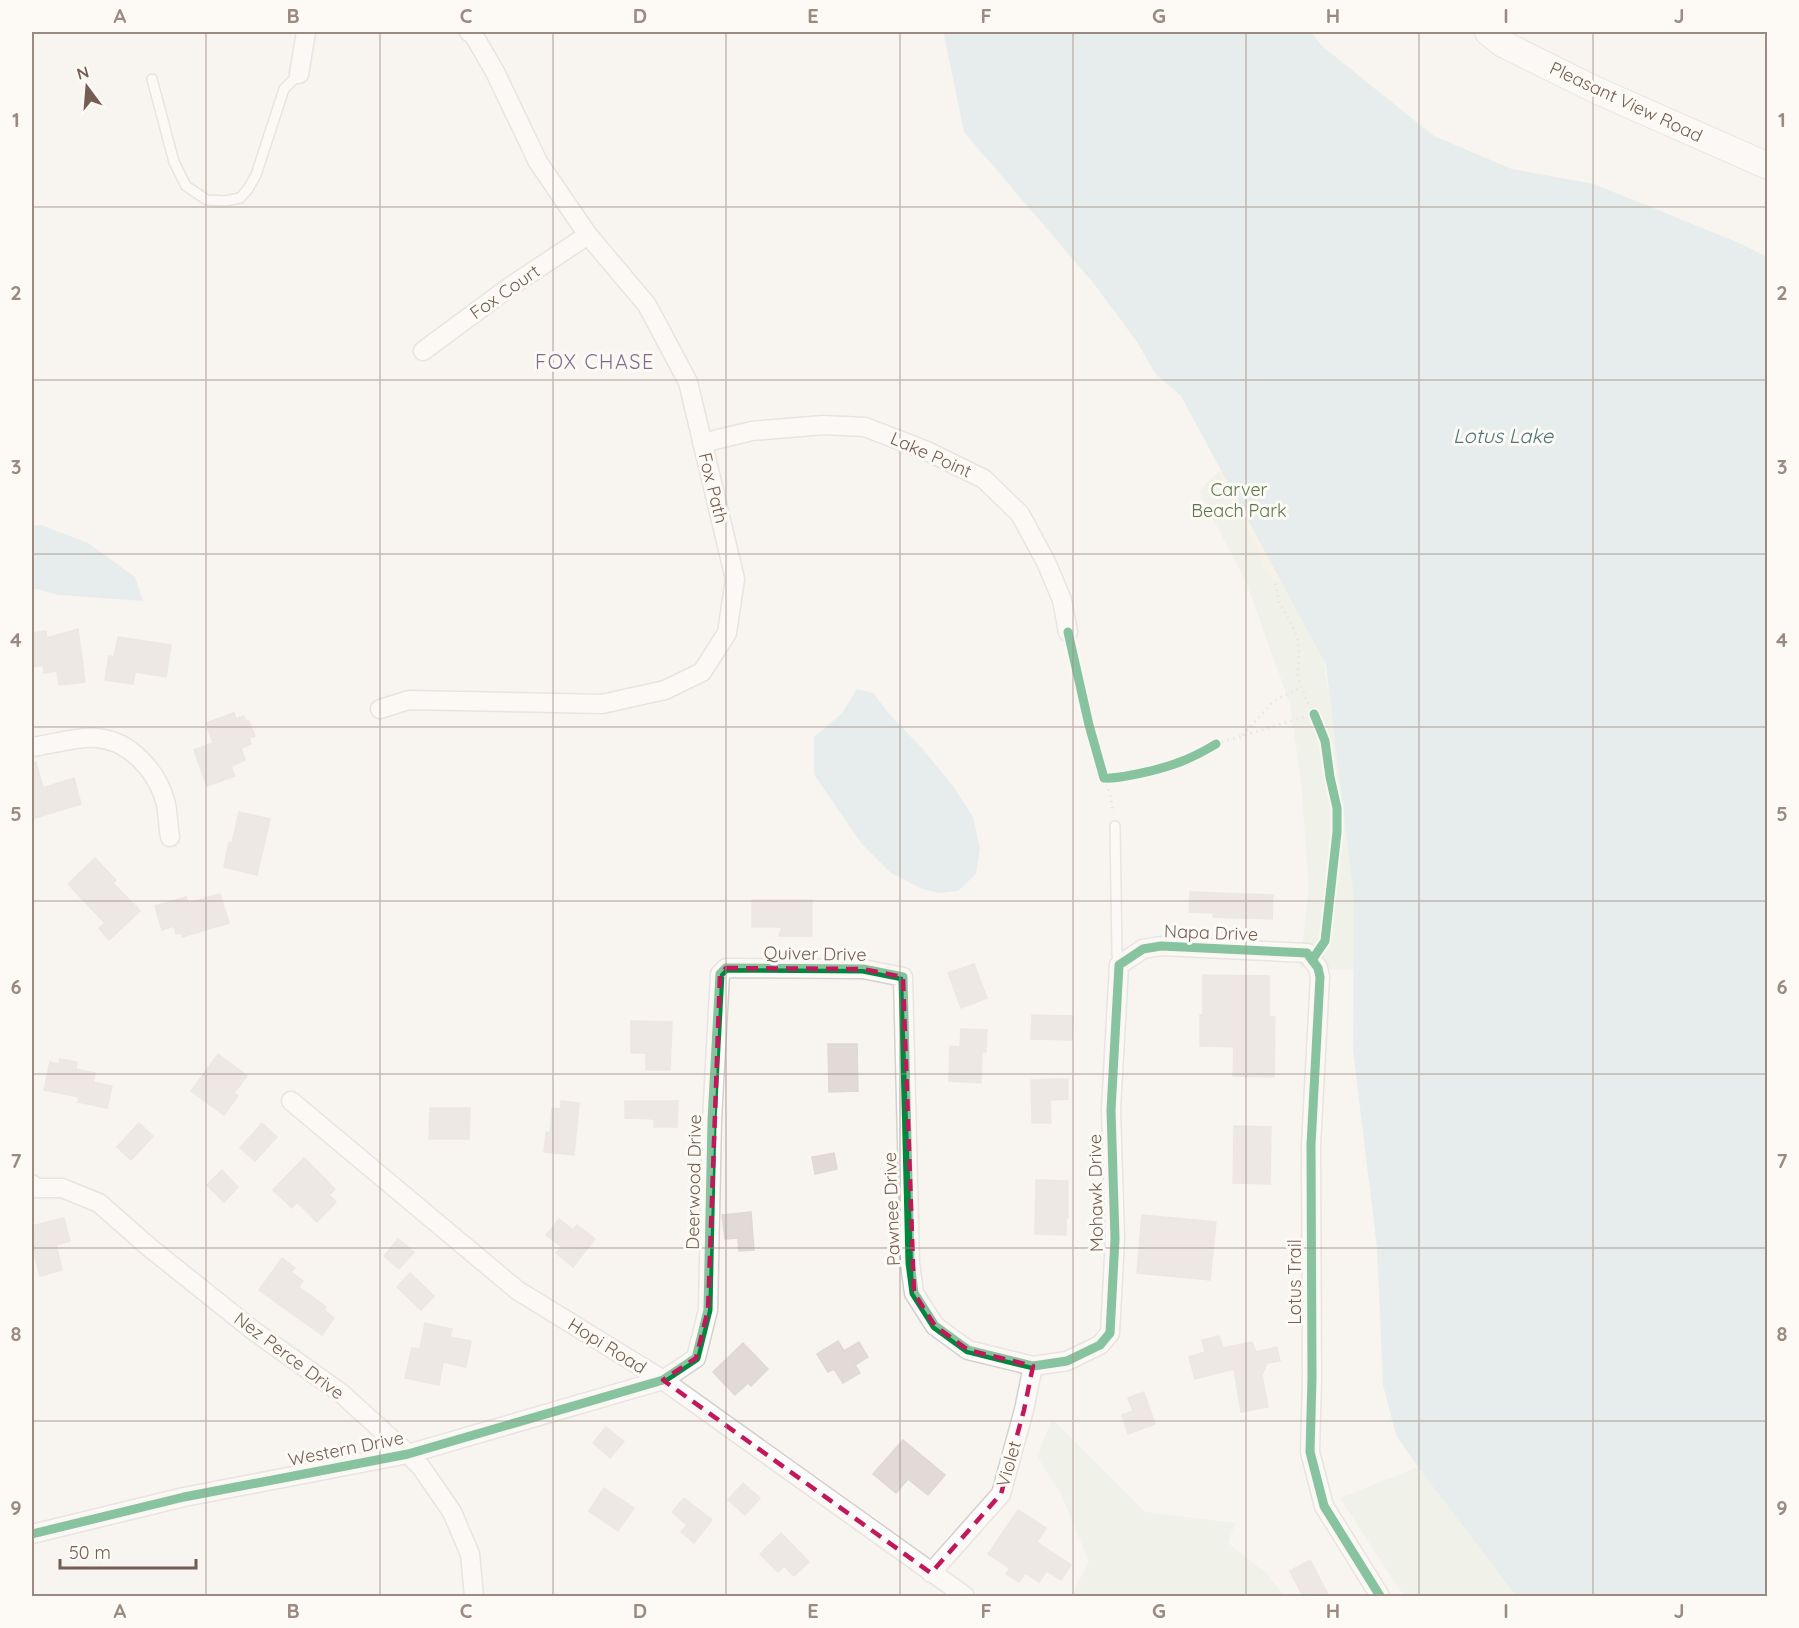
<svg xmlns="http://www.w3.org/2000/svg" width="1799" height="1628" viewBox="0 0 1799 1628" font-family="Quicksand,sans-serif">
  <rect width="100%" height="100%" fill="#f8f4f0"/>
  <g fill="#e6eddd">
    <polygon points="1234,460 1320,640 1332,712 1354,899 1354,970 1300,968 1309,888 1301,781 1290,704 1246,582 1199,492 1209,480"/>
    <polygon points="1052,1419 1145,1512 1235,1523 1228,1543 1267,1574 1284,1596 1071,1596 1089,1562 1062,1496 1037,1456"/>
    <polygon points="1418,1467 1516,1596 1404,1596 1340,1498"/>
  </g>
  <polygon fill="#f6efdd" points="1234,460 1292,584 1275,580 1267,574 1257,551 1219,473"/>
  <g fill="#d3e5e7">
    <polygon points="945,32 1311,32 1322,46 1434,136 1512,169 1594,184 1739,243 1767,257 1767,1596 1516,1596 1418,1467 1396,1435 1383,1385 1377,1248 1353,1050 1354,899 1326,665 1181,396 1155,373 1137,342 1095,285 964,132 944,35"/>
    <polygon points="41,525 88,543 135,577 143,601 59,595 32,588 32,526"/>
    <polygon points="857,689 873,693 890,715 921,747 953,786 973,817 980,849 976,874 958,891 938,893 920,888 891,873 861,843 814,774 814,737 842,713"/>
  </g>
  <g fill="#e1dad6" stroke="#e0d8d3" stroke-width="1.5">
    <polygon points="78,629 85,682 59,685 57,671 44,673 43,665 32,667 32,633 46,631 47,638"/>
    <polygon points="118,637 171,645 166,677 135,672 133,684 105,680 109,656 114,657"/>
    <polygon points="234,713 236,719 244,716 246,721 249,721 255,736 249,738 251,744 241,748 245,760 231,766 235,776 207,786 194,750 213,743 206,723"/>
    <polygon points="36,762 43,788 74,778 81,804 32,819 32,763"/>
    <polygon points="239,812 270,819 257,875 224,867 229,842 232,843"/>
    <polygon points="95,858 116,880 113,883 140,911 109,940 99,928 105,923 68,884"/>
    <polygon points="1190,892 1273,895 1272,919 1213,917 1214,913 1189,912"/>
    <polygon points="220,894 229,923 182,937 181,933 176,934 174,926 162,930 155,906 186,897 188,903"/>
    <polygon points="752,900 812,900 812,936 779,936 782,927 752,927"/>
    <polygon points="974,964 987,998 961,1008 948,973"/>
    <polygon points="1203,975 1269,976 1269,1016 1275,1017 1274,1077 1233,1076 1234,1047 1200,1046 1200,1015 1203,1015"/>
    <polygon points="1032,1015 1073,1016 1072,1040 1031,1039"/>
    <polygon points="631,1021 672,1022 670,1070 646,1070 646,1053 631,1053"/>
    <polygon points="961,1029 987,1030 986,1052 982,1052 981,1083 949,1081 950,1046 960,1047"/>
    <polygon points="828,1044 857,1044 858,1091 829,1092"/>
    <polygon points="218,1054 247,1076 234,1093 238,1096 224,1115 191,1091"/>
    <polygon points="60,1059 77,1062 76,1069 95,1073 93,1082 112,1086 107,1108 78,1102 79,1097 44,1090 50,1062 59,1064"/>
    <polygon points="1068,1079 1068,1099 1050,1100 1051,1123 1032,1123 1031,1080"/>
    <polygon points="561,1101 579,1103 574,1155 544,1152 546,1132 550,1133 552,1108 561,1109"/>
    <polygon points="625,1101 678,1101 677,1127 654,1127 654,1119 625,1118"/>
    <polygon points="430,1108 470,1108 469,1139 429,1139"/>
    <polygon points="139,1123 153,1136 131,1160 117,1147"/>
    <polygon points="262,1123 277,1137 255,1161 240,1148"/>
    <polygon points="1234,1126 1271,1127 1270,1184 1233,1183"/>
    <polygon points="834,1153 837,1169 815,1174 812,1157"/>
    <polygon points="304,1158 335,1189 329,1195 336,1202 317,1222 297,1202 292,1208 273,1190"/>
    <polygon points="222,1170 238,1187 224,1202 207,1185"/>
    <polygon points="1036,1180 1068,1181 1068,1218 1066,1218 1066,1235 1035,1234"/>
    <polygon points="751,1212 754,1250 739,1251 738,1238 725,1239 722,1215"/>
    <polygon points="1142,1215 1216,1222 1210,1280 1137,1273"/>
    <polygon points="64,1218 70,1241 56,1245 62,1270 40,1276 32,1245 32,1226"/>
    <polygon points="559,1219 573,1230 577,1225 595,1239 573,1267 556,1253 562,1247 546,1235"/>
    <polygon points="398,1239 414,1252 399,1269 384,1256"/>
    <polygon points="282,1258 295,1268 291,1272 303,1281 299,1287 326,1307 324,1310 334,1318 322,1335 259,1290"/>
    <polygon points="410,1273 434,1296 421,1310 397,1287"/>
    <polygon points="425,1323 452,1329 450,1337 471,1341 466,1367 443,1362 439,1385 405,1378 412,1348 420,1349"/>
    <polygon points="1219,1336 1223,1348 1252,1342 1256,1352 1277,1347 1280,1361 1267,1363 1262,1375 1268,1407 1241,1412 1234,1369 1195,1379 1189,1357 1205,1352 1202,1340"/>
    <polygon points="838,1341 844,1351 859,1342 868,1357 855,1365 860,1373 843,1383 834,1369 828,1372 817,1354"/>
    <polygon points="743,1343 768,1369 751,1386 748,1383 735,1395 713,1372"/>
    <polygon points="1144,1392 1155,1424 1128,1434 1122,1415 1133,1411 1128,1398"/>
    <polygon points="606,1427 624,1441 610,1458 593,1443"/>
    <polygon points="903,1440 945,1475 928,1495 908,1479 896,1493 873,1474"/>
    <polygon points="743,1483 760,1498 745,1515 728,1500"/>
    <polygon points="604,1488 634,1508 618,1531 589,1511"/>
    <polygon points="684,1498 712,1520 694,1543 681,1532 687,1525 672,1512"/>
    <polygon points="1018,1510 1046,1528 1037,1542 1071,1565 1061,1580 1047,1571 1039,1582 1025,1573 1019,1582 1006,1574 1010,1568 988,1554"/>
    <polygon points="781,1533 809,1562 794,1576 784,1566 778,1572 760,1554"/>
    <polygon points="1310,1560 1329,1596 1303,1596 1290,1571"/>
  </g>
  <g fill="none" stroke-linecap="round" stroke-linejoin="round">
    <defs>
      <g id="lane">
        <polyline points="152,79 174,162 186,186 207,200 225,201 240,198 248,189 256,175 284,89 299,74"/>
        <polyline points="1115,826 1117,954 1119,965"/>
      </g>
      <g id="street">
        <polyline points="299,74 306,32"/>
        <polyline points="423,351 511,286 588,235"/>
        <polyline points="702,443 752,431 823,425 865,427 927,451 984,479 1020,514 1046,562 1062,600 1068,632"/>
        <polyline points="380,709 409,700 602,704 665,690 702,672 727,633 735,579 688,382 647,305 588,235 538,162 495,72 473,34 469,32"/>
        <path d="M32,747c16,-2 48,-11 64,-9 34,2 62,34 70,66 2,10 2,22 4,33"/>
        <polyline points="291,1101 517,1290 663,1380 965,1596"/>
        <polyline points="32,1184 34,1188 62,1188 99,1203 149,1247 254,1331 341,1393 408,1454 421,1467 452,1512 470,1554 474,1596"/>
        <polyline points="32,1534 184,1497 408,1454 663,1380 696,1358 708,1310 712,1120 720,974 726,968 863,969 903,977 910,1263 914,1293 935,1326 968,1350 1033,1366 1067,1361 1100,1345 1110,1333 1115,1239 1111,1110 1119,965 1143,949 1161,946 1307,953 1318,968 1320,977 1311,1145 1312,1378 1310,1452 1324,1506 1380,1596"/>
        <polyline points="931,1573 1001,1494 1024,1410 1033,1366"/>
      </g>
      <polyline id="secondary" points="1488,32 1503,44 1598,91 1768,166"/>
    </defs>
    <use href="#lane" stroke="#d5d0cb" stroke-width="12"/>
    <use href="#street" stroke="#d5d0cb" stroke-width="21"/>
    <use href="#secondary" stroke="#d6d0cb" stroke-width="28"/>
    <g stroke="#dad4d0" stroke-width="3" stroke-dasharray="1.5 4.5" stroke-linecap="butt">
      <polyline points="1242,735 1274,701 1301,687"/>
      <polyline points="1216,744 1314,714 1305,697 1298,677 1299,649 1297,635 1279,602 1275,580"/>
      <polyline points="1104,778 1110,794 1113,813"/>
    </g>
    <use href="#lane" stroke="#fefdfd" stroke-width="9"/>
    <use href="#street" stroke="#fefdfd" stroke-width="18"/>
    <use href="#secondary" stroke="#fefdfd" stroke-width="26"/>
    <defs>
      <g id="cycleway">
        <path d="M1068,632l21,93 15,53c11,1 22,-2 33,-4 30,-6 53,-14 79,-30"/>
        <polyline points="1312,960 1325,941 1337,832 1337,808 1330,777 1325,741 1314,714"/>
        <polyline points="32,1534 184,1497 408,1454 663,1380 696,1358 708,1310 712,1120 720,974 726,968 863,969 903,977 910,1263 914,1293 935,1326 968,1350 1033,1366 1067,1361 1100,1345 1110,1333 1115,1239 1111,1110 1119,965 1143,949 1161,946 1307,953 1318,968 1320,977 1311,1145 1312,1378 1310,1452 1324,1506 1380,1596"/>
      </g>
    </defs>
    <use href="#cycleway" stroke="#fdf9f4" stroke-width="13"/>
    <use href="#cycleway" stroke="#00873e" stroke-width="9"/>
  </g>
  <path d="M0 0H1799V1628H0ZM726,968l137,1 40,8 11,316 21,33 33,24 65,16 -9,44 -23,84 -70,79 -268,-193 33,-22 12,-48 12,-336z" fill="#f8f4f0" fill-opacity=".55" fill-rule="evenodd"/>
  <path fill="none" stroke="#c2185b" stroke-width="4.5" stroke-dasharray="12 8" stroke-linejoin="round" d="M726,968l137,1 40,8 11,316 21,33 33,24 65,16 -9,44 -23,84 -70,79 -268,-193 33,-22 12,-48 12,-336z"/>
  <path fill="none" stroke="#9b8a81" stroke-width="1.5" stroke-opacity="0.55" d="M206,32v1564M380,32v1564M553,32v1564M726,32v1564M900,32v1564M1073,32v1564M1246,32v1564M1419,32v1564M1593,32v1564M32,207h1736M32,380h1736M32,554h1736M32,727h1736M32,901h1736M32,1074h1736M32,1248h1736M32,1421h1736"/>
  <g text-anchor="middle" stroke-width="6" stroke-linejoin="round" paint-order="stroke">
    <g font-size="18" fill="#745d52" stroke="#fdf9f4">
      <text transform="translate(1626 102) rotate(25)" y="6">Pleasant View Road</text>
      <text transform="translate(505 292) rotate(-35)" y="6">Fox Court</text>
      <text transform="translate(931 455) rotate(24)" y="6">Lake Point</text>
      <text transform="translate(713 488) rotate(76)" y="6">Fox Path</text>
      <text transform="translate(1211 933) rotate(2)" y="6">Napa Drive</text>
      <text transform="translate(815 954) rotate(1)" y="6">Quiver Drive</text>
      <text transform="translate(694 1182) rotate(-89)" y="6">Deerwood Drive</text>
      <text transform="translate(1096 1193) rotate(-91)" y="6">Mohawk Drive</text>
      <text transform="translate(892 1209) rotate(-92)" y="6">Pawnee Drive</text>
      <text transform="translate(1295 1282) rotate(-90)" y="6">Lotus Trail</text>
      <text transform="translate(607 1346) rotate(32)" y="6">Hopi Road</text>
      <text transform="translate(289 1356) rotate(37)" y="6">Nez Perce Drive</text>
      <text transform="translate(346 1449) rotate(-11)" y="6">Western Drive</text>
      <text transform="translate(1009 1464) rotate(-74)" y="6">Violet</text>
    </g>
    <g font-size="18" fill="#5a784c" stroke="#fdf9f4">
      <text x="1239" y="496">Carver<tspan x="1239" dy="21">Beach Park</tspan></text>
    </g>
    <g font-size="20" letter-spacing="1.5" fill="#826b8f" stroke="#fdf9f4">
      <text x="595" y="369">FOX CHASE</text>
    </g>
    <g font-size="20" font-style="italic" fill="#4b777d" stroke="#fdf9f4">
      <text x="1503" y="443">Lotus Lake</text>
    </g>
  </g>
  <rect width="1799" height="1628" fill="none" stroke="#fdf9f4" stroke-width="66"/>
  <g transform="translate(87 87) rotate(344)" stroke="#fdf9f4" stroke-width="4.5" paint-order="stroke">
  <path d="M0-4.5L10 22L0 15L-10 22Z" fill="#745d52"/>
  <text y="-9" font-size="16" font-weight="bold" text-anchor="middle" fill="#745d52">N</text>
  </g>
  <path d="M60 1559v9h136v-9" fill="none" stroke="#745d52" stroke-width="3"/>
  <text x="69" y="1559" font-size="18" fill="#745d52" stroke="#fdf9f4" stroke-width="4.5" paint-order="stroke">50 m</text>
  <rect x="33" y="33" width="1733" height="1562" fill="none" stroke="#9b8a81" stroke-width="2"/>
  <g font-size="20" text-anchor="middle" font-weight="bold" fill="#9b8a81">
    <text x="120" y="23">A</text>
    <text x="293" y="23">B</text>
    <text x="466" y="23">C</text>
    <text x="640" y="23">D</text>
    <text x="813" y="23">E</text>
    <text x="986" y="23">F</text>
    <text x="1159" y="23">G</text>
    <text x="1333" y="23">H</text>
    <text x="1506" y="23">I</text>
    <text x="1679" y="23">J</text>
    <text x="16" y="127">1</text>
    <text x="1782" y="127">1</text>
    <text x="16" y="300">2</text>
    <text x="1782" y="300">2</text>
    <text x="16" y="474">3</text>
    <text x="1782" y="474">3</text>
    <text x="16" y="647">4</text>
    <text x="1782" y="647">4</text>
    <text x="16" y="821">5</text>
    <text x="1782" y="821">5</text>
    <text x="16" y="994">6</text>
    <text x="1782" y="994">6</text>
    <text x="16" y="1168">7</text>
    <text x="1782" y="1168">7</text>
    <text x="16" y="1341">8</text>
    <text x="1782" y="1341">8</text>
    <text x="16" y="1515">9</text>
    <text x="1782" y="1515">9</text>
    <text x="120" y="1618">A</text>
    <text x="293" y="1618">B</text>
    <text x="466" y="1618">C</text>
    <text x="640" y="1618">D</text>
    <text x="813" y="1618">E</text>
    <text x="986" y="1618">F</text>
    <text x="1159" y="1618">G</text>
    <text x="1333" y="1618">H</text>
    <text x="1506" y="1618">I</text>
    <text x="1679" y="1618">J</text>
  </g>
</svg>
